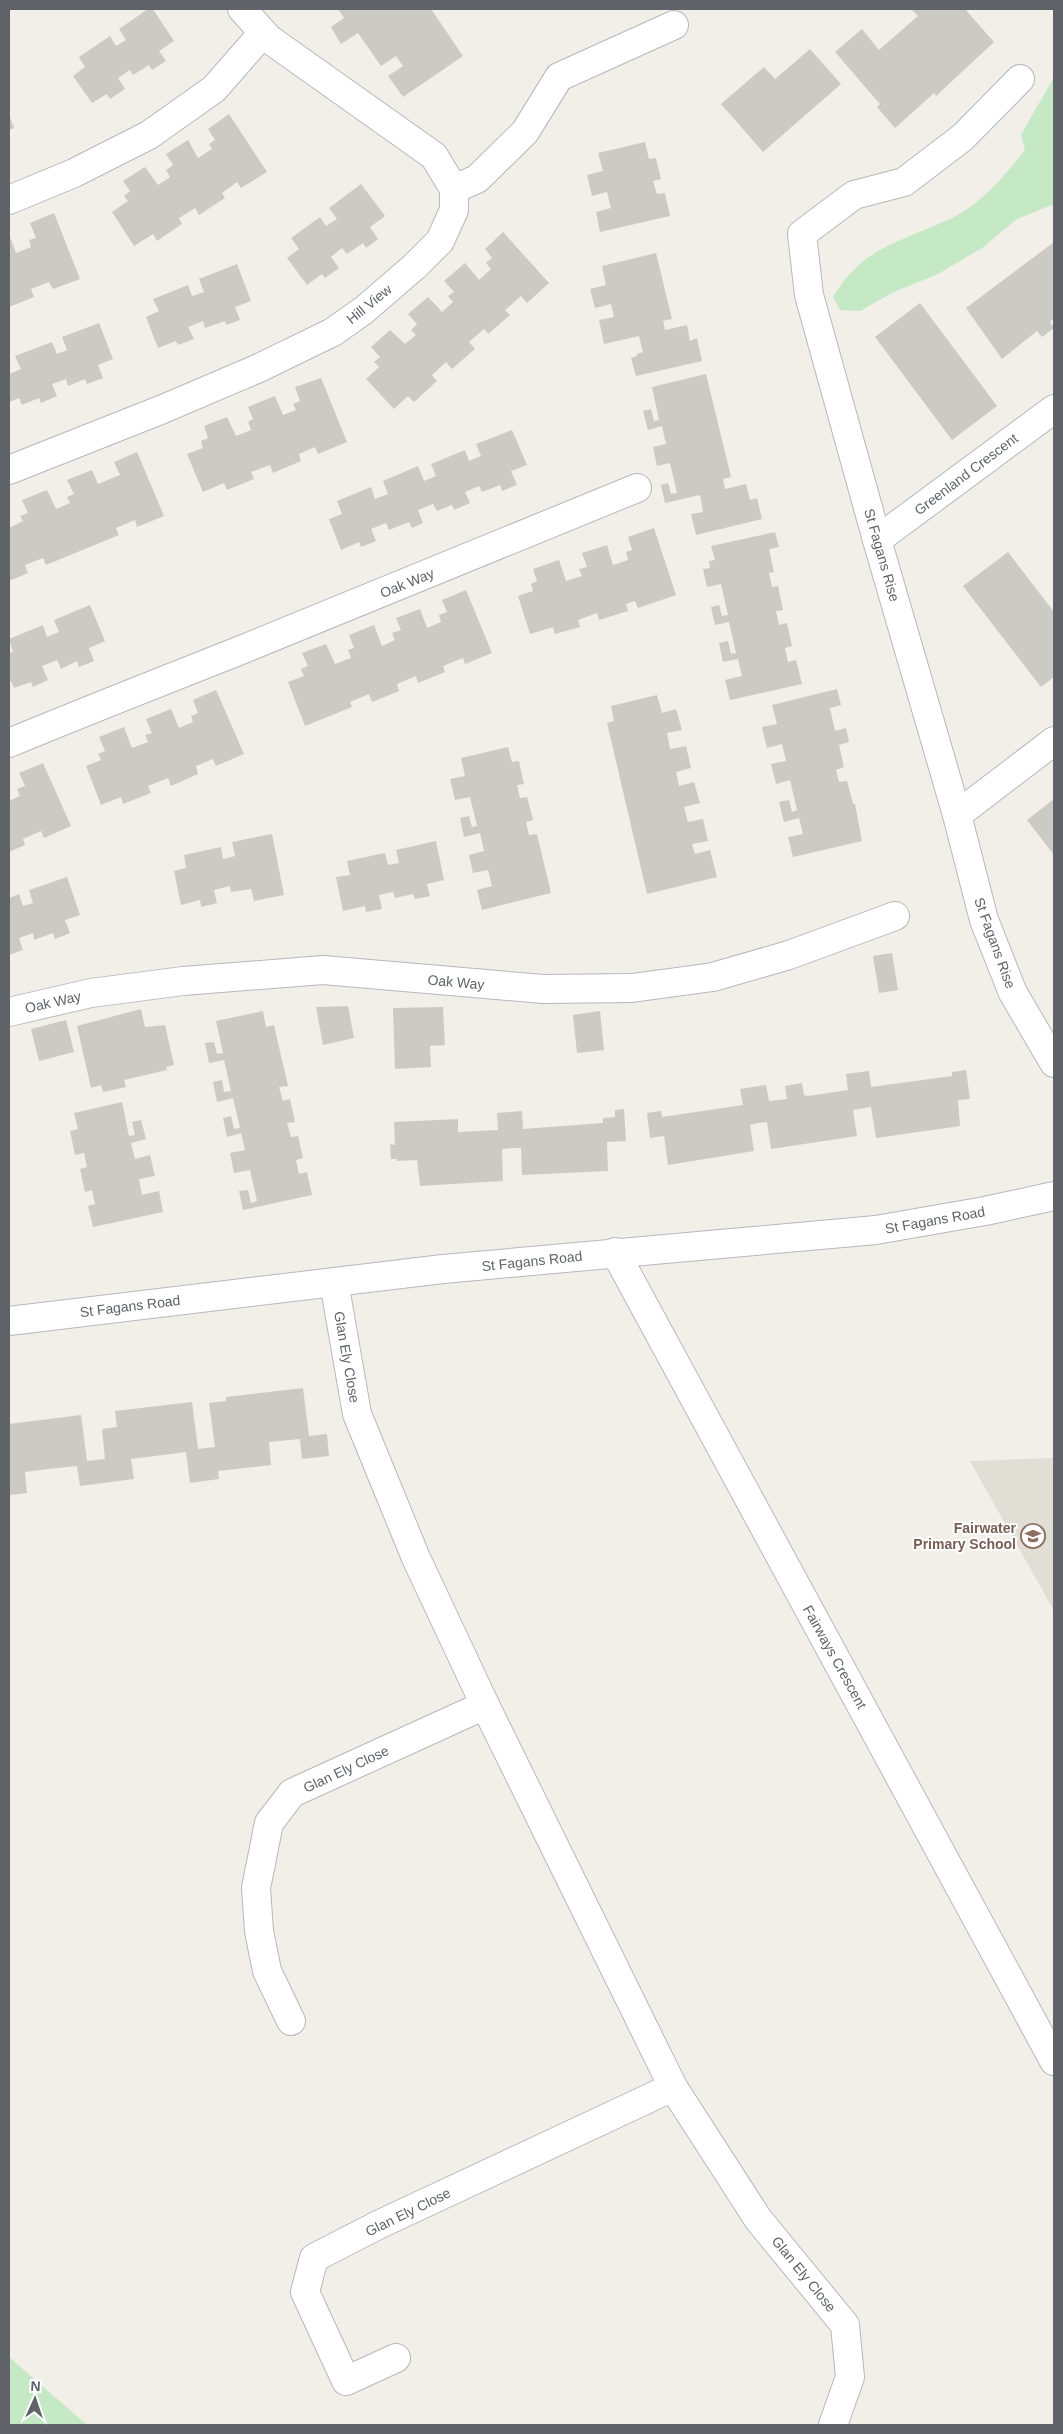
<svg xmlns="http://www.w3.org/2000/svg" width="1063" height="2434" viewBox="0 0 1063 2434" font-family="Arial,sans-serif">
  <rect width="100%" height="100%" fill="#f1efe8"/>
  <polygon fill="#e1ded6" points="1054,1458 1054,1611 970,1461"/>
  <g fill="#c5e8c5">
    <path d="M1054,77v127l-37,15 -35,29 -44,26 -44,18 -34,19 -20,-1 -7,-13c31,-52 69,-55 119,-79 30,-15 52,-42 73,-68l-4,-15z"/>
    <polygon points="9,2357 87,2425 9,2425"/>
  </g>
  <g fill="#cccac5">
    <polygon points="148,9 153,9 174,41 159,51 166,61 152,70 149,65 133,75 130,70 118,78 125,89 110,99 107,94 92,103 73,76 85,67 79,57 110,36 116,46 126,40 119,29"/>
    <polygon points="338,9 431,9 463,56 403,97 388,76 403,66 396,56 381,66 358,33 341,44 331,27 344,18"/>
    <polygon points="911,9 965,9 994,42 936,96 934,93 895,128 877,107 880,104 835,52 862,29 879,50 918,16"/>
    <polygon points="810,49 841,84 763,152 721,104 764,67 775,79"/>
    <polygon points="9,114 14,128 9,130"/>
    <polygon points="229,114 267,172 241,188 237,182 222,193 225,198 199,215 195,208 179,218 182,224 157,241 153,234 134,246 112,212 128,201 124,196 130,191 123,181 145,167 158,185 170,177 166,170 173,165 166,154 188,140 198,158 212,149 209,144 215,140 208,129"/>
    <polygon points="645,142 649,159 656,158 661,179 653,181 657,194 665,193 670,216 600,232 596,212 611,208 607,192 592,196 587,175 603,171 598,153"/>
    <polygon points="361,184 385,216 370,227 378,239 366,248 363,243 347,254 342,248 331,257 339,268 325,278 322,274 307,285 287,258 299,249 291,238 320,217 326,226 337,219 329,208"/>
    <polygon points="54,213 80,279 53,289 49,282 31,289 34,297 9,307 9,234 16,253 31,247 29,240 36,238 30,223"/>
    <polygon points="503,232 549,283 527,303 521,296 505,310 510,315 488,334 484,329 469,342 475,349 452,369 446,362 432,375 437,381 414,402 408,396 394,409 366,379 379,367 374,362 380,357 371,347 390,330 405,344 416,335 411,330 417,324 408,314 428,297 442,312 453,302 448,296 454,292 444,281 465,263 479,280 491,269 486,263 492,258 485,249"/>
    <polygon points="1054,242 1054,318 1050,322 1054,328 1042,337 1037,331 1002,359 966,308"/>
    <polygon points="656,253 672,319 663,321 665,330 687,325 690,341 697,338 702,361 636,376 631,358 637,356 637,354 643,352 639,336 604,344 599,320 614,317 611,304 595,308 590,289 606,285 602,266"/>
    <polygon points="237,264 251,301 235,307 240,320 226,325 225,321 205,328 203,321 188,327 194,339 178,345 176,341 158,348 146,317 159,311 153,299 188,285 192,296 204,292 199,279"/>
    <polygon points="920,303 997,406 952,440 875,337"/>
    <polygon points="99,323 113,359 98,365 103,378 87,384 85,379 68,386 66,379 52,384 57,396 41,403 39,398 22,405 19,398 9,402 9,374 21,369 15,356 52,342 57,354 67,350 62,337"/>
    <polygon points="706,374 731,477 723,479 725,489 746,484 750,500 757,498 762,519 696,535 691,514 703,512 700,495 665,503 661,485 668,483 671,494 677,493 670,463 657,466 653,447 666,444 662,426 648,430 643,411 651,409 654,421 659,420 652,387"/>
    <polygon points="321,378 347,442 318,454 315,447 299,454 301,461 273,473 270,465 251,472 254,479 227,490 224,483 203,492 187,454 203,448 201,441 208,438 204,426 227,417 236,436 251,430 248,422 253,419 248,407 275,396 283,415 296,410 293,404 300,401 295,387"/>
    <polygon points="512,430 527,465 511,471 517,485 502,491 500,485 482,492 479,486 465,492 470,503 454,510 452,505 437,511 433,504 418,510 423,523 412,528 409,522 389,530 386,523 371,529 376,541 361,547 359,542 341,550 329,519 342,514 337,501 371,487 375,499 388,494 383,481 418,466 424,481 436,476 431,464 465,450 469,461 481,456 476,444"/>
    <polygon points="137,452 164,516 137,527 135,520 116,528 119,535 46,565 43,558 25,565 28,573 9,581 9,528 23,521 20,516 28,513 22,500 47,490 56,509 70,503 67,497 74,494 67,480 92,470 98,484 120,475 114,462"/>
    <polygon points="654,528 676,595 638,608 635,601 626,604 628,611 599,620 597,613 578,620 580,627 555,634 553,627 530,634 518,596 533,591 531,584 537,581 533,569 559,560 566,581 582,576 579,569 587,567 582,553 607,545 613,565 628,560 626,552 632,550 628,537"/>
    <polygon points="775,532 779,547 769,549 774,572 769,573 772,587 778,586 783,610 776,611 779,625 787,623 792,646 785,648 788,662 796,660 802,684 730,700 725,680 742,676 738,659 723,662 719,643 728,641 731,654 736,653 729,622 715,625 711,607 719,605 722,616 728,615 721,584 707,587 703,569 710,568 709,561 715,560 711,546"/>
    <polygon points="1008,552 1054,612 1054,677 1041,687 963,586"/>
    <polygon points="466,590 492,653 465,664 463,658 443,666 445,672 418,683 416,676 397,684 399,691 372,702 369,694 350,702 352,707 305,726 288,682 304,676 301,669 308,666 302,653 326,644 335,664 351,658 348,650 354,648 349,635 374,625 382,646 395,640 392,633 401,630 396,618 420,609 427,628 441,622 439,615 447,612 442,600"/>
    <polygon points="90,605 105,641 89,648 94,661 79,667 77,661 61,669 57,660 42,666 48,680 33,687 31,682 14,688 11,681 9,682 9,653 13,652 9,639 43,625 47,637 59,632 54,620"/>
    <polygon points="837,689 841,705 830,708 835,731 846,728 849,742 839,745 844,767 836,770 839,782 847,781 853,804 855,804 862,841 793,857 788,837 803,834 799,818 784,822 779,802 789,800 792,812 797,810 790,780 776,784 771,764 786,761 782,744 767,748 762,727 777,724 772,705"/>
    <polygon points="216,690 244,754 216,766 213,759 196,766 198,774 171,786 168,778 148,786 151,793 123,804 121,797 101,805 86,766 101,760 98,754 105,751 99,737 124,727 132,748 148,742 145,735 152,733 146,719 171,709 179,728 193,722 191,716 198,713 193,700"/>
    <polygon points="657,695 662,713 676,709 682,730 667,733 670,749 686,746 691,768 676,772 679,786 694,782 700,803 684,807 688,822 703,819 708,841 692,844 695,854 710,850 717,877 647,894 607,723 614,721 611,706"/>
    <polygon points="508,747 512,762 519,761 524,784 517,785 520,798 527,797 533,820 526,822 529,835 537,834 551,893 482,910 477,890 492,886 488,870 473,873 469,855 484,851 480,833 464,837 460,818 469,816 472,827 477,826 470,797 455,800 450,779 465,776 461,758"/>
    <polygon points="43,763 71,826 44,838 41,831 23,839 25,845 9,852 9,801 20,796 17,789 25,786 19,773"/>
    <polygon points="1054,799 1054,855 1027,820"/>
    <polygon points="272,834 284,895 254,901 251,889 231,892 230,886 214,890 217,903 201,907 200,900 181,905 174,871 186,868 184,855 221,847 223,859 235,856 232,842"/>
    <polygon points="436,841 444,880 427,884 430,896 415,899 413,894 395,898 393,892 379,895 382,909 366,912 365,906 343,911 336,877 350,875 347,861 385,853 388,865 399,863 396,850"/>
    <polygon points="67,877 80,915 65,920 70,933 55,939 53,933 34,940 33,933 19,938 23,950 9,955 9,898 19,894 23,906 33,903 29,890"/>
    <polygon points="892,953 898,990 879,993 873,956"/>
    <polygon points="348,1006 354,1038 323,1045 316,1007"/>
    <polygon points="443,1007 445,1045 430,1046 431,1067 395,1069 393,1008"/>
    <polygon points="141,1009 145,1027 165,1025 174,1065 166,1067 167,1070 124,1080 126,1087 103,1092 101,1085 91,1088 77,1026"/>
    <polygon points="263,1011 266,1027 274,1025 288,1086 279,1087 283,1101 290,1099 295,1122 287,1123 291,1137 298,1136 303,1158 296,1160 299,1174 307,1172 312,1195 243,1210 239,1191 248,1190 251,1203 257,1201 250,1170 234,1173 230,1153 245,1150 241,1133 227,1137 223,1118 231,1116 234,1129 240,1128 233,1098 217,1102 213,1082 222,1080 224,1092 231,1091 224,1060 209,1063 205,1043 214,1042 217,1054 223,1053 216,1021"/>
    <polygon points="600,1011 604,1050 577,1053 573,1015"/>
    <polygon points="66,1020 74,1052 39,1061 31,1029"/>
    <polygon points="966,1070 970,1099 958,1100 960,1126 876,1138 871,1107 853,1110 857,1136 771,1149 767,1122 758,1123 750,1125 754,1151 668,1165 664,1136 650,1138 647,1113 661,1111 662,1117 743,1105 740,1089 766,1085 769,1101 787,1099 785,1086 802,1083 804,1095 808,1096 848,1090 846,1074 869,1071 871,1087 952,1076 952,1072"/>
    <polygon points="122,1102 129,1136 135,1135 132,1122 141,1120 146,1139 131,1143 135,1159 150,1155 155,1176 139,1179 142,1195 159,1191 163,1212 93,1227 88,1206 95,1204 92,1190 85,1192 80,1169 87,1167 84,1153 75,1155 70,1131 78,1129 74,1113"/>
    <polygon points="624,1109 626,1141 607,1142 608,1171 522,1175 521,1148 512,1148 502,1149 503,1181 420,1186 417,1160 397,1161 397,1159 391,1159 390,1144 395,1145 394,1122 458,1119 458,1132 498,1130 497,1113 522,1111 523,1129 603,1123 603,1118 615,1117 615,1110"/>
    <polygon points="303,1388 309,1436 327,1434 329,1456 302,1459 300,1439 269,1442 271,1465 218,1471 219,1479 190,1483 186,1452 131,1459 134,1479 80,1486 77,1466 48,1469 25,1472 27,1493 9,1495 9,1424 81,1415 87,1461 105,1459 102,1429 117,1427 115,1411 192,1402 198,1449 215,1447 209,1403 226,1401 226,1397"/>
  </g>
  <g fill="none" stroke-linecap="round" stroke-linejoin="round">
    <defs>
      <g id="minor">
        <polyline points="1020,79 963,137 904,182 854,195 802,234 809,295 877,540 957,815 984,920 1013,993 1054,1063"/>
        <polyline points="454,189 477,179 525,132 559,77 674,25"/>
        <polyline points="9,200 74,173 149,135 214,89 263,33"/>
        <polyline points="9,470 163,409 259,368 333,332 364,310 415,266 440,241 454,210 454,189 434,156 269,39 242,9"/>
        <polyline points="877,540 1054,409"/>
        <path d="M9,743c77,-32 154,-62 232,-93 132,-53 264,-107 396,-162"/>
        <polyline points="957,815 1054,741"/>
        <polyline points="9,1012 91,993 183,981 323,970 543,989 632,988 713,977 789,955 895,916"/>
        <polyline points="615,1252 1054,2061"/>
        <polyline points="334,1282 357,1414 416,1558 485,1705 673,2087 758,2219 845,2325 850,2377 833,2425"/>
        <polyline points="9,1321 443,1269 876,1230 985,1211 1054,1196"/>
        <polyline points="291,2021 267,1971 259,1931 256,1888 269,1823 292,1793 485,1705"/>
        <polyline points="396,2358 346,2381 305,2292 314,2258 378,2225 673,2087"/>
      </g>
    </defs>
    <use href="#minor" stroke="#b5b8bc" stroke-width="30"/>
    <use href="#minor" stroke="#fff" stroke-width="28"/>
  </g>
  <defs>
    <symbol id="school-ring" viewBox="-11 -11 22 22"><circle r="9.5" fill="#fff" stroke="#8d6e63" stroke-width="1.5"/><path d="M0-5L7-2L0 1L-7-2ZM-4 1L0 2.5L4 1V4Q0 6-4 4Z" fill="#8d6e63"/></symbol>
  </defs>
  <g fill-rule="evenodd">
    <use href="#school-ring" x="1019" y="1522" width="28" height="28"/>
  </g>
  <g text-anchor="middle" stroke-width="4" stroke-linejoin="round" paint-order="stroke">
    <g font-size="14" fill="#5f6368" stroke="#fff">
      <text transform="translate(369 304) rotate(-39)" y="5">Hill View</text>
      <text transform="translate(966 474) rotate(-37)" y="5">Greenland Crescent</text>
      <text transform="translate(882 555) rotate(74)" y="5">St Fagans Rise</text>
      <text transform="translate(407 583) rotate(-22)" y="5">Oak Way</text>
      <text transform="translate(995 943) rotate(70)" y="5">St Fagans Rise</text>
      <text transform="translate(456 982) rotate(5)" y="5">Oak Way</text>
      <text transform="translate(53 1002) rotate(-13)" y="5">Oak Way</text>
      <text transform="translate(935 1220) rotate(-10)" y="5">St Fagans Road</text>
      <text transform="translate(532 1261) rotate(-6)" y="5">St Fagans Road</text>
      <text transform="translate(130 1306) rotate(-7)" y="5">St Fagans Road</text>
      <text transform="translate(347 1357) rotate(80)" y="5">Glan Ely Close</text>
      <text transform="translate(835 1657) rotate(61)" y="5">Fairways Crescent</text>
      <text transform="translate(346 1769) rotate(-25)" y="5">Glan Ely Close</text>
      <text transform="translate(408 2212) rotate(-26)" y="5">Glan Ely Close</text>
      <text transform="translate(804 2274) rotate(51)" y="5">Glan Ely Close</text>
    </g>
    <g font-size="14" font-weight="bold" fill="#785e54" stroke="#fff" text-anchor="end">
      <text x="1016" y="1533">Fairwater<tspan x="1016" dy="16">Primary School</tspan></text>
    </g>
  </g>
  <rect width="1063" height="2434" fill="none" stroke="#5f6368" stroke-width="20"/>
  <g transform="translate(35 2399) rotate(3)" stroke="#ffffff" stroke-width="4" paint-order="stroke">
  <path d="M0-4L9 19L0 12L-9 19Z" fill="#5f6368"/>
  <text y="-8" font-size="14" font-weight="bold" text-anchor="middle" fill="#5f6368">N</text>
  </g>
</svg>
